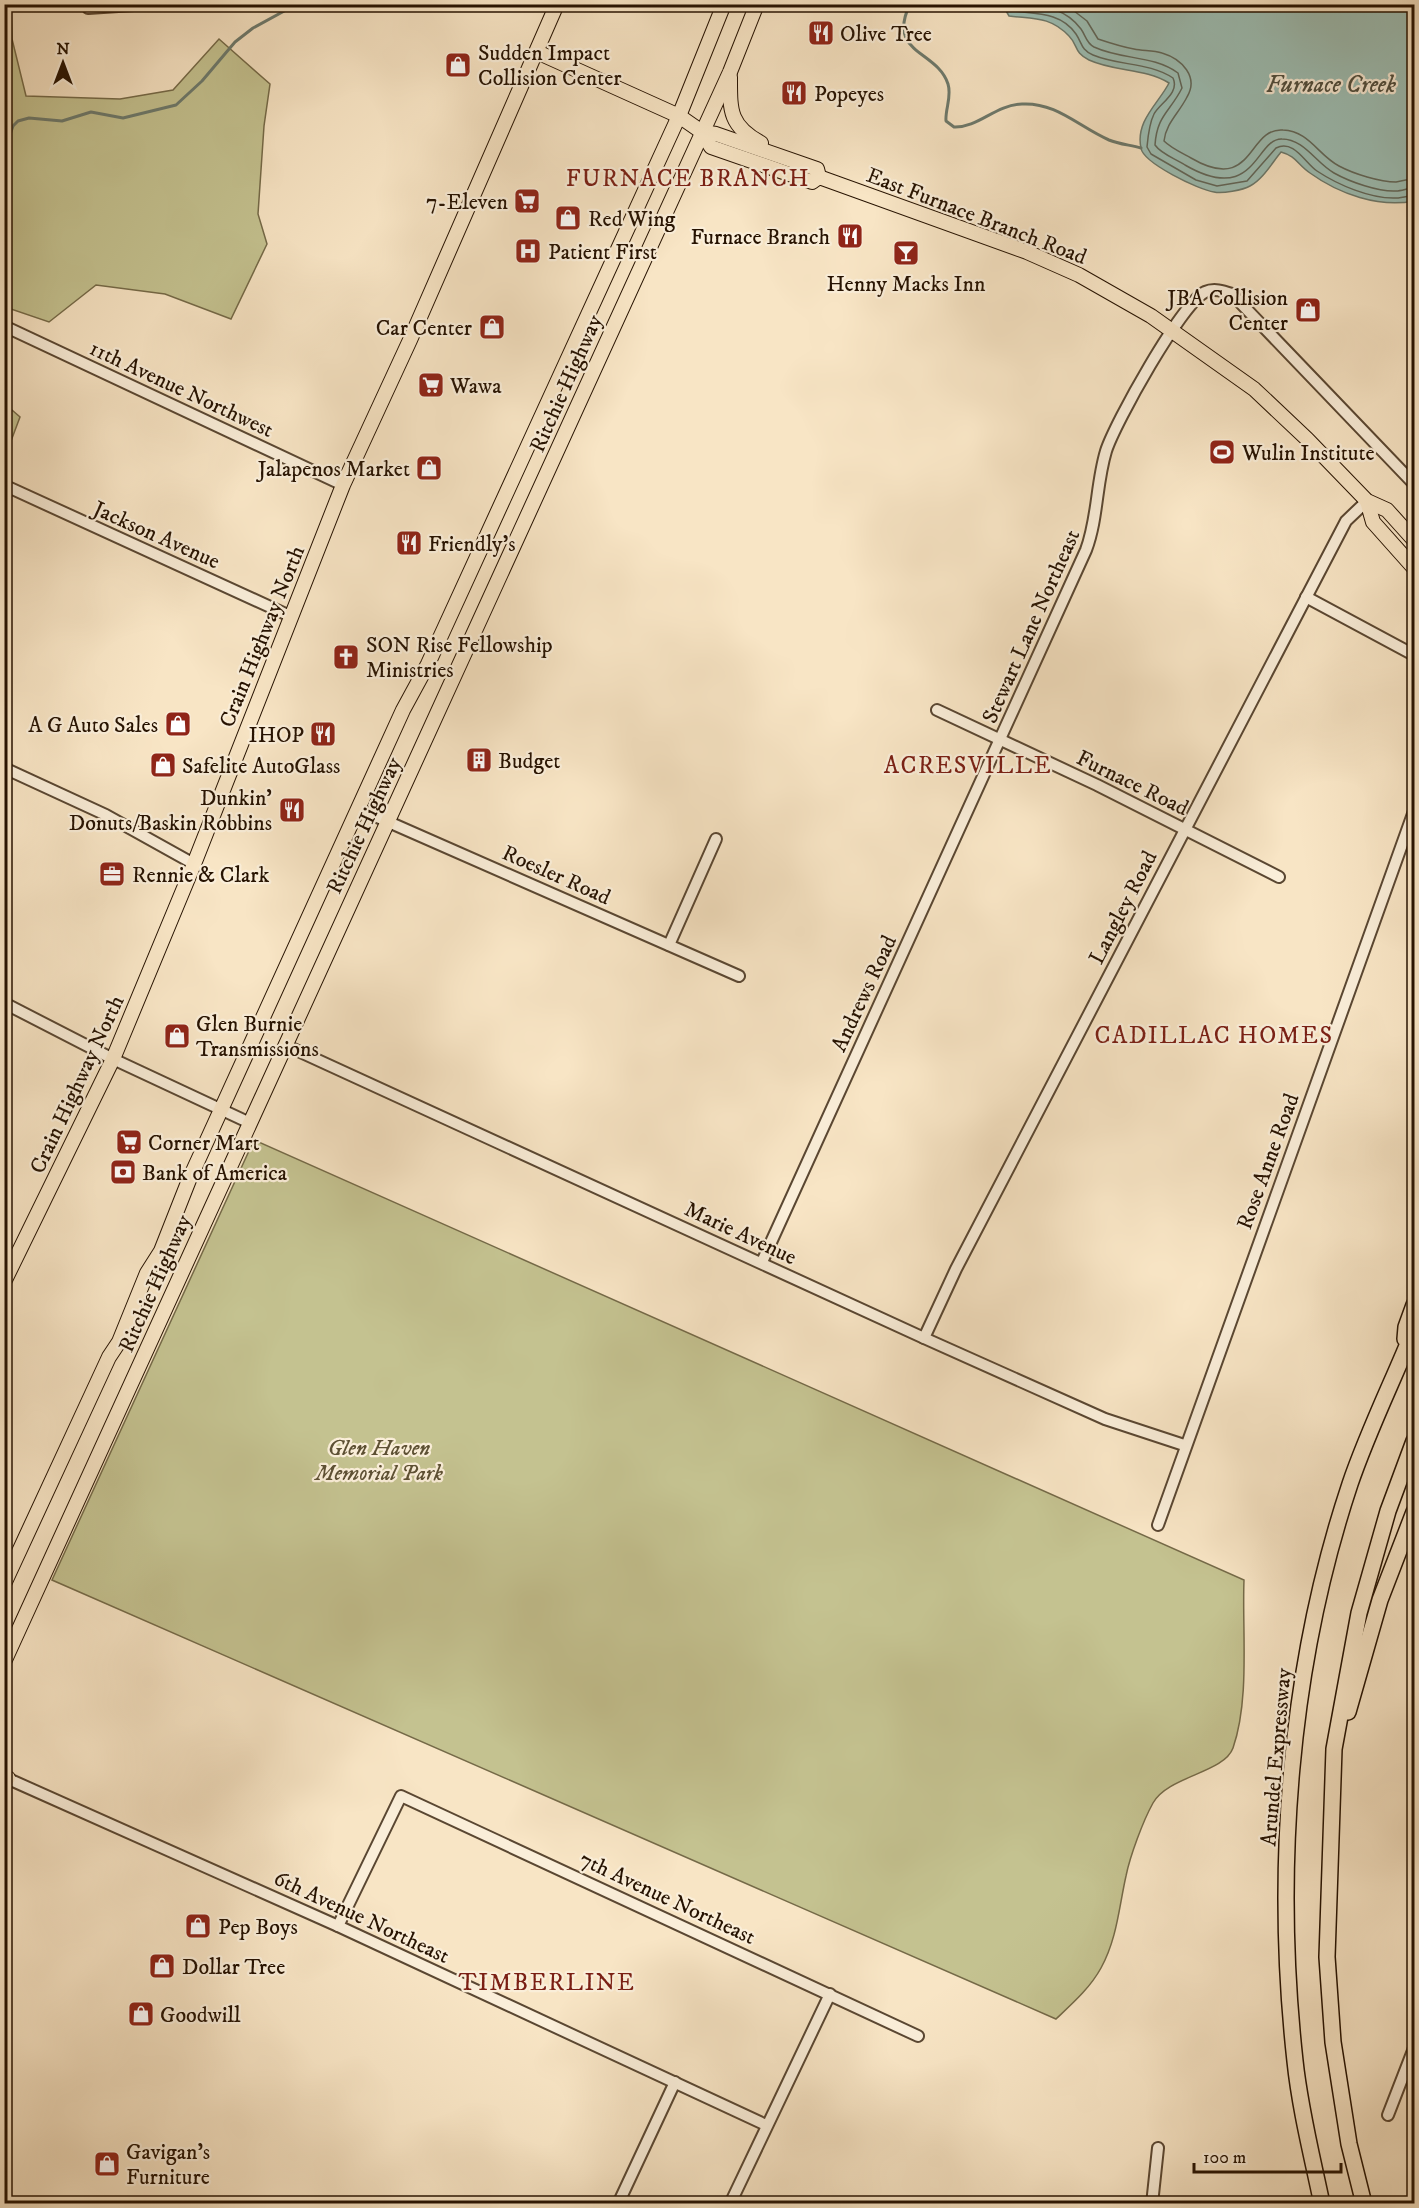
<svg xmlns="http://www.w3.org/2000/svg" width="1419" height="2208" viewBox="0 0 1419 2208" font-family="'IM FELL DW Pica',serif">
  <rect width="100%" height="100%" fill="#f8e5c5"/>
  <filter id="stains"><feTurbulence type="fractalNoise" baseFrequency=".00333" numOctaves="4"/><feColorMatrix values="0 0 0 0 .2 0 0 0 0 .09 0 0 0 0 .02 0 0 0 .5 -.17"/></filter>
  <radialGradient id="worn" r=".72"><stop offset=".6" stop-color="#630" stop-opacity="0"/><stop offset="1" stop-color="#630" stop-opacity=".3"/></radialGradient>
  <g fill="#c4c290" stroke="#756a48" stroke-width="1.5">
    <polygon points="5,4 11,5 12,39 26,96 120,99 173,90 219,39 270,84 264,126 258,214 267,244 231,319 165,294 96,285 49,322 5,307"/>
    <polygon points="5,404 20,417 5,457"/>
    <path d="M254,1140l990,440c-2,52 6,119 -11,168 -9,25 -65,28 -80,55 -10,18 -23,53 -27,73 -7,31 -9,63 -25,92 -11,20 -28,35 -45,51l-1004,-439z"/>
  </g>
  <path fill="#9dbfb5" stroke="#6d7a6d" stroke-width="1.5" d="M1002,4l412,1v196c-35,7 -75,-7 -104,-28 -12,-8 -14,-17 -29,-21 -9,11 -18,27 -31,34 -7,4 -28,8 -36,6 -15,-2 -71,-29 -73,-44 -6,-27 18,-45 28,-65 -24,-15 -54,-11 -80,-23 -15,-7 -11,-15 -20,-24 -19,-20 -36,-17 -60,-20z"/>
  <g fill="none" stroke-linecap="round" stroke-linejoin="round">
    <g stroke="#62685b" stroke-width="1.5">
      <path d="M1008,4l5,7c23,3 48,1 63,23 6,9 5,16 17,21 26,11 56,7 80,23 7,15 -13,25 -19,36 -5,10 -6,22 -7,33l4,7 45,26 21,6 30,-5 29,-33c18,-9 29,15 41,23 21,14 54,28 79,27 6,0 12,-2 18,-3"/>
      <path d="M1024,4c22,2 42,5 57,25 5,7 5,14 13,18 28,13 59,8 84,26l4,15c-12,24 -25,27 -27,57 6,9 21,14 30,20 71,41 70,-27 97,-26 22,0 34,24 52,34 16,9 45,19 62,18 6,0 12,-3 18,-3"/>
      <path d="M1065,4l22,17 11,18c12,4 24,8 36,10 9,2 19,1 28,4 20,6 37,24 25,44 -8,16 -21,26 -23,44 7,7 18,12 27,17 63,37 56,-31 92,-28 26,1 35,25 56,36 15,8 41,16 57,16 6,-1 12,-3 18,-3"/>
    </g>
    <g stroke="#6d7a6d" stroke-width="3">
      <path d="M910,4c-24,50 27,46 38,80 4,13 -3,25 -2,37l8,6c24,1 41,-22 68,-23 34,-2 57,23 87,36 10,4 21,5 32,8"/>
      <polyline points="4,151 13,126 18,121 29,118 62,121 91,112 123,118 176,105 202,81 235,42 253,28 297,4"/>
    </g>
    <defs>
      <g id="minor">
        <polyline points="88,8 149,4"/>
        <polyline points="4,326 343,485"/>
        <polyline points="8,487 290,616"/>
        <polyline points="1306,597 1414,655"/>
        <polyline points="937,710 1097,785 1279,877"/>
        <polyline points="4,768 106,815 194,864"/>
        <polyline points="359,809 739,976"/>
        <polyline points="669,945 716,839"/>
        <polyline points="4,1003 113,1059 250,1123"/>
        <polyline points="285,1045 924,1338 1105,1419 1184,1445"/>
        <path d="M762,1262l324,-712c12,-32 10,-66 20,-99 9,-28 75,-147 99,-159 9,-4 18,-1 27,2l182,190"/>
        <polyline points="924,1338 956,1269 1346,521 1367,501"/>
        <polyline points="1158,1525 1414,811"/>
        <polyline points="4,1777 338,1926 766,2125"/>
        <polyline points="338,1926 401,1796 918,2036"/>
        <polyline points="1388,2115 1414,2048"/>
        <polyline points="618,2204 675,2082"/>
        <polyline points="730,2204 830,1994"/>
        <polyline points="1152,2204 1158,2148"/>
      </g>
      <g id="major">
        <polyline points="537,52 679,116 702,132 711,147 812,182 819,177 1027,252 1079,275 1151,316 1254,389 1307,439 1367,501 1387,510 1414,540"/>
        <path d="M730,77c0,33 -1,49 31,66"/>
        <polyline points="702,132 716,134 817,169 819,177"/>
        <polyline points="1367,501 1373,522 1414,568"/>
        <polyline points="4,1282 113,1059 194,864 343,485 410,340 557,4"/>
        <polyline points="4,1584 109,1357 119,1342 147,1273 161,1251 189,1180 403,710 428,664 679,116 724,4"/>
        <polyline points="4,1662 730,72 757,4"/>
        <polyline points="4,1779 8,1778"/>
      </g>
      <g id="highway">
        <polyline points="1405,1339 1406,1327 1414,1305"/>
        <polyline points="1348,1712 1380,1600 1414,1512"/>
        <path d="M1322,2204c-10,-48 -22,-95 -27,-143 -21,-191 -6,-394 55,-577 18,-53 43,-103 64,-155"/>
        <polyline points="1364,2204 1349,2144 1333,2042 1327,1957 1334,1749 1359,1613 1388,1511 1414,1441"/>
      </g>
    </defs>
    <use href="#minor" stroke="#5a4732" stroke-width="14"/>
    <use href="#major" stroke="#261201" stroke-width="16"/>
    <use href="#highway" stroke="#261201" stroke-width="18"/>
    <use href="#minor" stroke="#faeed9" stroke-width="10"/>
    <use href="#major" stroke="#f8e5c5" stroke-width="14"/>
    <use href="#highway" stroke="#f8e5c5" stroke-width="15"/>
  </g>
  <defs>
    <symbol id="restaurant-square" viewBox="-11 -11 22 22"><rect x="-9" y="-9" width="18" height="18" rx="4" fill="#8f2418" stroke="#faeed9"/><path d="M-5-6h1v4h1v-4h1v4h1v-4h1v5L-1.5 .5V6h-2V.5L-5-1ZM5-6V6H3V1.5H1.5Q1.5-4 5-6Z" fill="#fff"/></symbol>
    <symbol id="shop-square" viewBox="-11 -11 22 22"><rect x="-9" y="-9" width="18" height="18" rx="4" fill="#8f2418" stroke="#faeed9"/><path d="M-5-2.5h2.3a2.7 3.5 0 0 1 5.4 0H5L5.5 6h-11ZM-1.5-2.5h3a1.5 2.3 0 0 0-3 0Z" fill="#fff"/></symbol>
    <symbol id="supermarket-square" viewBox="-11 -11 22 22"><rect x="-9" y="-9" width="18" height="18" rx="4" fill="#8f2418" stroke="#faeed9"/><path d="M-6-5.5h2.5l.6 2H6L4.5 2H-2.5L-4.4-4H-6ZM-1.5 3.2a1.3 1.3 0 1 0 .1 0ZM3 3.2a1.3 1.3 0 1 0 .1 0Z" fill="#fff"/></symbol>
    <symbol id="hospital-square" viewBox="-11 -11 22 22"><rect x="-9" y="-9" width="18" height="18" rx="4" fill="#8f2418" stroke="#faeed9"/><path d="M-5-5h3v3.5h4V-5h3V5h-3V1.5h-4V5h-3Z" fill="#fff"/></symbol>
    <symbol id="bar-square" viewBox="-11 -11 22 22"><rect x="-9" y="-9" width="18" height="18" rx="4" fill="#8f2418" stroke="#faeed9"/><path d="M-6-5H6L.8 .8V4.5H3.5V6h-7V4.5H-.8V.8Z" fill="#fff"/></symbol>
    <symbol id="stadium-square" viewBox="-11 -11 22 22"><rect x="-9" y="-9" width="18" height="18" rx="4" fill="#8f2418" stroke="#faeed9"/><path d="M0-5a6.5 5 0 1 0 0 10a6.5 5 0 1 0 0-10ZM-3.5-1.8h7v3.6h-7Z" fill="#fff"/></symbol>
    <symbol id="church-square" viewBox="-11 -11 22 22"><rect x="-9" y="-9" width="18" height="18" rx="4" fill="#8f2418" stroke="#faeed9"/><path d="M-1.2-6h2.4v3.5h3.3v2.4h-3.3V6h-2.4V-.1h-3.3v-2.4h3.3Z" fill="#fff"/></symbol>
    <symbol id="building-square" viewBox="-11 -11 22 22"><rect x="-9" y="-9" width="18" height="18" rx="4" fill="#8f2418" stroke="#faeed9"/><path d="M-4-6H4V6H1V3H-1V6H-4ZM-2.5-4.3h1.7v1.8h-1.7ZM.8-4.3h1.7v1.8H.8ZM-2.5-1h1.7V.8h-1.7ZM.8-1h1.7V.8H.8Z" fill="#fff"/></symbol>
    <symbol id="office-square" viewBox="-11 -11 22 22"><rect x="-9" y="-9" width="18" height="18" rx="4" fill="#8f2418" stroke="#faeed9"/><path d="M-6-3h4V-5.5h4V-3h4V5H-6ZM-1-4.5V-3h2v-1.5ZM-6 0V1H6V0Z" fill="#fff"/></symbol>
    <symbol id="bank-square" viewBox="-11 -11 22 22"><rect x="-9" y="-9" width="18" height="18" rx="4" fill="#8f2418" stroke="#faeed9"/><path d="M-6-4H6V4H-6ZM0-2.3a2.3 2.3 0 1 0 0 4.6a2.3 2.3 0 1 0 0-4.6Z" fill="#fff"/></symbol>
  </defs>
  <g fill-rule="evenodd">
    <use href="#restaurant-square" x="806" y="18" width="30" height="30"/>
    <use href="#shop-square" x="443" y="50" width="30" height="30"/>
    <use href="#restaurant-square" x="779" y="78" width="30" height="30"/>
    <use href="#supermarket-square" x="512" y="186" width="30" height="30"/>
    <use href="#shop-square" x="553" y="203" width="30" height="30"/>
    <use href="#restaurant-square" x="835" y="221" width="30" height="30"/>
    <use href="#hospital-square" x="513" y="236" width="30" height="30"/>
    <use href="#bar-square" x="891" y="238" width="30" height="30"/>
    <use href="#shop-square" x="1293" y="295" width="30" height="30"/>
    <use href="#shop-square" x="477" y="312" width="30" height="30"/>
    <use href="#supermarket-square" x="416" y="370" width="30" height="30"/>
    <use href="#stadium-square" x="1207" y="437" width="30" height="30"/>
    <use href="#shop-square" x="414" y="453" width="30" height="30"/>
    <use href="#restaurant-square" x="394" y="528" width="30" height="30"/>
    <use href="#church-square" x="331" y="642" width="30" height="30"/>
    <use href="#shop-square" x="163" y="709" width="30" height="30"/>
    <use href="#restaurant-square" x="308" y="719" width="30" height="30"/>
    <use href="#building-square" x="464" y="745" width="30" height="30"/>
    <use href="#shop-square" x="148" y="750" width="30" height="30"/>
    <use href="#restaurant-square" x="277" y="795" width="30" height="30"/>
    <use href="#office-square" x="97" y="859" width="30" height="30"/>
    <use href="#shop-square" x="162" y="1021" width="30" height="30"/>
    <use href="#supermarket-square" x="114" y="1127" width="30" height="30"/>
    <use href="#bank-square" x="108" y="1157" width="30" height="30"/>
    <use href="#shop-square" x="183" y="1911" width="30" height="30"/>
    <use href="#shop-square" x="147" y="1951" width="30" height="30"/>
    <use href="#shop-square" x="126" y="1999" width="30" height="30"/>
    <use href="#shop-square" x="92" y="2149" width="30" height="30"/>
  </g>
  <g text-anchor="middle" stroke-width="4.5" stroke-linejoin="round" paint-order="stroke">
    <g font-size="22" fill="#261201" stroke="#faeed9" text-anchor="start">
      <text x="840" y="41">Olive Tree</text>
      <text x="478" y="60">Sudden Impact<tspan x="478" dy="25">Collision Center</tspan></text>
      <text x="814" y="101">Popeyes</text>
      <text x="508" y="209" text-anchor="end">7-Eleven</text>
      <text x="588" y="226">Red Wing</text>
      <text x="830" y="244" text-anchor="end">Furnace Branch</text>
      <text x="548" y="259">Patient First</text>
      <text x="906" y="291" text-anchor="middle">Henny Macks Inn</text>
      <text x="1288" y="305" text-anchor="end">JBA Collision<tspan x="1288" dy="25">Center</tspan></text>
      <text x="472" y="335" text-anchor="end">Car Center</text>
      <text x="450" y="393">Wawa</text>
      <text x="1242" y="460">Wulin Institute</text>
      <text x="410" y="476" text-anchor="end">Jalapenos Market</text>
      <text x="428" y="551">Friendly's</text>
      <text x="366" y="652">SON Rise Fellowship<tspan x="366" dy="25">Ministries</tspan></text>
      <text x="158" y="732" text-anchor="end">A G Auto Sales</text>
      <text x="304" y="742" text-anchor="end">IHOP</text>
      <text x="498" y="768">Budget</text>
      <text x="182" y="773">Safelite AutoGlass</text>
      <text x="272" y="805" text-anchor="end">Dunkin'<tspan x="272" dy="25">Donuts/Baskin Robbins</tspan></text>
      <text x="132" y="882">Rennie &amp; Clark</text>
      <text x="196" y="1031">Glen Burnie<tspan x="196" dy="25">Transmissions</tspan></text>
      <text x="148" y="1150">Corner Mart</text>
      <text x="142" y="1180">Bank of America</text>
      <text x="218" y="1934">Pep Boys</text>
      <text x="182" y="1974">Dollar Tree</text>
      <text x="160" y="2022">Goodwill</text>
      <text x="126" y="2159">Gavigan's<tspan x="126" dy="25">Furniture</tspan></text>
    </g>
    <g font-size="22" fill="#261201" stroke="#faeed9">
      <text transform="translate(977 215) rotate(21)" y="8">East Furnace Branch Road</text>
      <text transform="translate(565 383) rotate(-66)" y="8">Ritchie Highway</text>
      <text transform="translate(182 388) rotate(25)" y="8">11th Avenue Northwest</text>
      <text transform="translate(157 534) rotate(24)" y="8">Jackson Avenue</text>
      <text transform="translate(1030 626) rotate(-66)" y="8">Stewart Lane Northeast</text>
      <text transform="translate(261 636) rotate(-68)" y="8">Crain Highway North</text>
      <text transform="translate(1133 782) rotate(26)" y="8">Furnace Road</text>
      <text transform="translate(363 825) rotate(-65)" y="8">Ritchie Highway</text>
      <text transform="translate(557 874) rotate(24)" y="8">Roesler Road</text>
      <text transform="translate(1122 907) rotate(-63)" y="8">Langley Road</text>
      <text transform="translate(863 993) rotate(-65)" y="8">Andrews Road</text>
      <text transform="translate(76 1084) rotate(-65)" y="8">Crain Highway North</text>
      <text transform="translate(1267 1161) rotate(-70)" y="8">Rose Anne Road</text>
      <text transform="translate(741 1232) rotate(25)" y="8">Marie Avenue</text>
      <text transform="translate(154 1283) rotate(-66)" y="8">Ritchie Highway</text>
      <text transform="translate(1275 1757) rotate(-85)" y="8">Arundel Expressway</text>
      <text transform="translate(668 1897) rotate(25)" y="8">7th Avenue Northeast</text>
      <text transform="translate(362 1916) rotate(25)" y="8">6th Avenue Northeast</text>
    </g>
    <g font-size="22" font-style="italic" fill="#5d5033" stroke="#faeed9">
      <text x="379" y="1455">Glen Haven<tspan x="379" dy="25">Memorial Park</tspan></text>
    </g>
    <g font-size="24" font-style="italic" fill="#504f40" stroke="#faeed9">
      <text x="1331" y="92">Furnace Creek</text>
    </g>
    <g font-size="24" letter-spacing="1.5" fill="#7a1f14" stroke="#faeed9">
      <text x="688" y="186">FURNACE BRANCH</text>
      <text x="968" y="773">ACRESVILLE</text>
      <text x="1214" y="1043">CADILLAC HOMES</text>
      <text x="547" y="1990">TIMBERLINE</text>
    </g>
  </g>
  <rect width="1419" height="2208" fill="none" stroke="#f8e5c5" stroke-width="24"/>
  <rect x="6" y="6" width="1407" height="2196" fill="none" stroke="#261201" stroke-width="3"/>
  <rect x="12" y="12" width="1395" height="2184" fill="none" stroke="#261201" stroke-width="1.5"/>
  <g transform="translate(63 63)" stroke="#faeed9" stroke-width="4.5" paint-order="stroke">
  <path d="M0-4.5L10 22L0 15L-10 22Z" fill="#261201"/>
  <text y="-9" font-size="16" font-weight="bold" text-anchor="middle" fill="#261201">N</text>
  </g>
  <path d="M1194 2163v9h147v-9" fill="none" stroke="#261201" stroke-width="3"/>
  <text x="1203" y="2163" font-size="18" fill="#261201" stroke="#faeed9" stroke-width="4.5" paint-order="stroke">100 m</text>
  <rect width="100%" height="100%" filter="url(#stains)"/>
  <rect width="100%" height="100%" fill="url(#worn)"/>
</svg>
